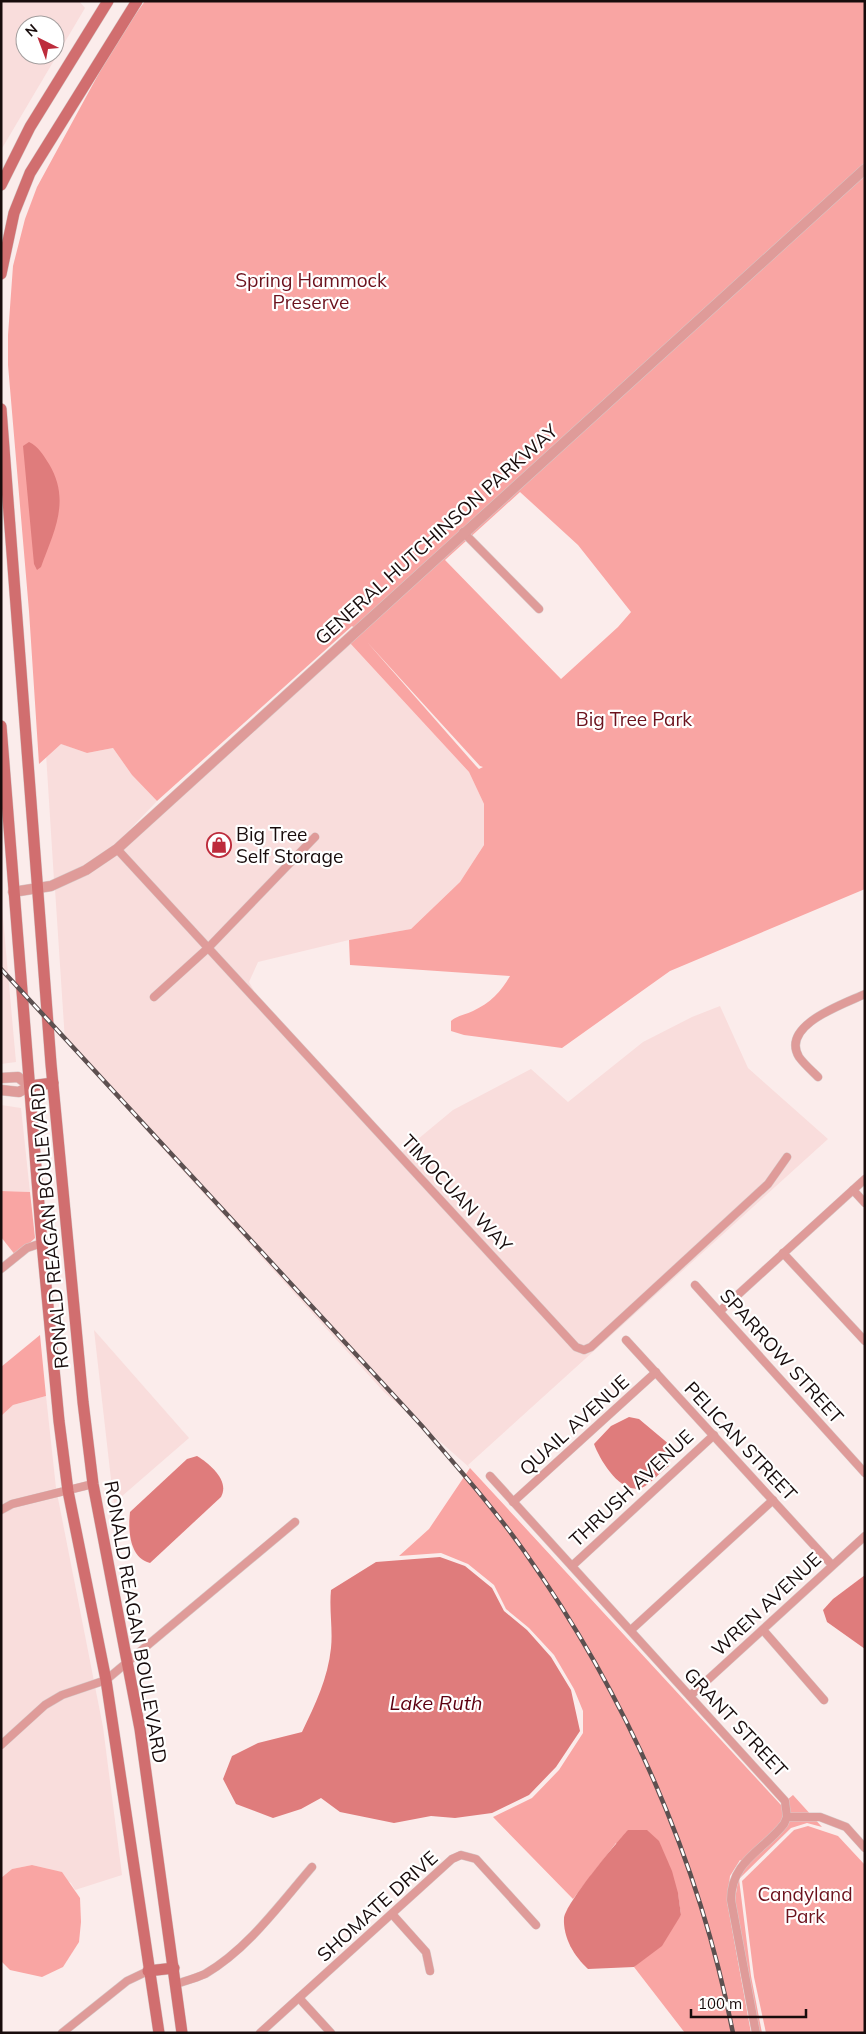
<svg xmlns="http://www.w3.org/2000/svg" width="866" height="2034" viewBox="0 0 866 2034" font-family="Mulish,sans-serif">
  <rect width="100%" height="100%" fill="#fbeceb"/>
  <g fill="#f9dddc" fill-rule="evenodd">
    <path d="M1,1h78l6,7 -84,142zM25,25h30v30h-30z"/>
    <polygon points="349,642 469,772 484,804 484,845 460,882 411,929 349,940 258,962 249,982 262,1005 400,1154 453,1110 531,1069 568,1102 643,1042 692,1017 720,1006 748,1068 828,1139 468,1465 470,1468 384,1392 65,1041 55,889 91,873 120,852"/>
    <polygon points="45,738 87,753 113,748 132,775 157,801 114,846 87,865 54,880"/>
    <polygon points="1,896 16,1062 1,1064"/>
    <polygon points="1,1105 21,1108 30,1192 1,1191"/>
    <polygon points="94,1330 189,1438 114,1503 113,1497"/>
    <polygon points="46,1396 56,1488 103,1727 122,1875 75,1890 71,1883 49,1869 32,1865 12,1869 1,1878 1,1416 13,1405"/>
  </g>
  <g fill="#f9a5a3" fill-rule="evenodd">
    <path d="M145,1h720v888l-195,82 -108,77 -98,-13 -13,-4v-10c7,-6 14,-6 22,-10 17,-8 28,-19 37,-35l-160,-11 -1,-25 62,-11 49,-47 24,-37v-41l-15,-32 -120,-130 10,-9 -7,-7 -195,175 -25,-26 -19,-27 -26,5 -26,-9 -22,20 -10,-153 -21,-246v-30l5,-69 12,-47 12,-32 80,-147zM520,492l58,53 53,67 -13,15 -57,52 -116,-119zM367,642l113,124 3,1 -4,2 -3,-3z"/>
    <polygon points="1,1191 30,1192 35,1238 16,1256 1,1237"/>
    <polygon points="40,1335 46,1396 13,1405 1,1416 1,1367"/>
    <polygon points="470,1468 781,1805 793,1795 822,1827 807,1823 791,1828 739,1879 751,1976 762,2033 760,2033 735,1900 738,1880 747,1864 740,1860 730,1876 727,1901 751,2033 685,2033 634,1967 681,1915 678,1894 616,1843 573,1899 493,1817 532,1798 559,1770 583,1733 583,1711 574,1689 554,1655 529,1628 506,1609 494,1585 468,1564 441,1553 399,1556 429,1529"/>
    <polygon points="808,1826 838,1836 865,1865 865,2033 766,2033 754,1977 742,1881 794,1830"/>
    <polygon points="32,1865 62,1872 80,1898 81,1922 79,1942 63,1967 42,1977 10,1970 1,1961 1,1878 12,1869"/>
  </g>
  <g fill="#df7c7c">
    <path d="M29,442c9,4 15,14 20,22 22,37 5,67 -8,103l-4,3 -3,-6 -11,-118z"/>
    <path d="M629,1417l10,2 31,26 -1,21c-8,5 -19,19 -28,22 -21,6 -41,-28 -47,-44l17,-18z"/>
    <path d="M197,1456c13,8 33,25 24,41l-71,66c-21,-5 -22,-34 -20,-51l57,-53z"/>
    <path d="M440,1557l25,9 27,22 12,23 23,19 24,27 20,33 9,41 -24,36 -27,28 -37,18 -37,5 -24,-2 -37,7 -54,-11 -19,-14 -20,11 -28,9 -37,-14 -13,-25 9,-23 26,-13 44,-11c13,-27 26,-54 29,-84 2,-19 -2,-38 0,-58l45,-28z"/>
    <polygon points="865,1575 865,1649 827,1622 823,1610 833,1599"/>
    <path d="M628,1830h19l12,11 13,30 6,22 3,22 -19,31 -28,21 -46,2c-14,-13 -25,-31 -24,-51 1,-14 52,-75 64,-88z"/>
  </g>
  <g fill="none" stroke-linecap="round" stroke-linejoin="round">
    <defs>
      <g id="minor">
        <polyline points="463,532 539,609"/>
        <polyline points="117,849 576,1347 584,1350 591,1347 768,1184 787,1157"/>
        <polyline points="154,997 208,948 315,837"/>
        <path d="M818,1077c-6,-6 -14,-13 -19,-20 -19,-32 45,-53 66,-63"/>
        <polyline points="853,1190 865,1203"/>
        <polyline points="783,1253 865,1341"/>
        <polyline points="1,1269 27,1248 42,1243"/>
        <polyline points="695,1285 865,1473"/>
        <polyline points="720,1311 865,1179"/>
        <polyline points="626,1340 832,1565"/>
        <path d="M490,1476l295,325 2,16 -3,7c-21,27 -53,37 -53,76l25,133"/>
        <polyline points="513,1502 656,1372"/>
        <polyline points="1,1510 12,1504 93,1484"/>
        <polyline points="572,1566 714,1435"/>
        <polyline points="631,1630 773,1500"/>
        <polyline points="763,1630 824,1700"/>
        <polyline points="690,1696 865,1536"/>
        <polyline points="1,1745 45,1705 62,1695 106,1680 295,1522"/>
        <polyline points="787,1817 820,1817 846,1827 865,1848"/>
        <polyline points="392,1914 426,1952 430,1971"/>
        <path d="M176,1984c9,-3 20,-6 29,-10 43,-25 75,-70 107,-107"/>
        <polyline points="299,1998 331,2033"/>
        <polyline points="62,2033 127,1981 148,1971"/>
        <polyline points="260,2033 452,1859 461,1855 476,1859 536,1925"/>
      </g>
      <g id="tertiary">
        <polyline points="13,892 51,886 86,870 117,849 865,169"/>
        <polyline points="1,1078 18,1077 30,1086 19,1092 1,1090"/>
      </g>
      <g id="secondary">
        <polyline points="1,185 30,127 108,1"/>
        <polyline points="1,274 14,213 30,173 137,1"/>
        <polyline points="1,409 51,1064 83,1402 93,1484 140,1729 182,2033"/>
        <polyline points="1,726 42,1243 59,1421 68,1491 106,1680 159,2033"/>
        <polyline points="30,1086 53,1083"/>
        <polyline points="148,1971 174,1968"/>
      </g>
    </defs>
    <use href="#minor" stroke="#d7c8c7" stroke-width="9"/>
    <use href="#tertiary" stroke="#d7c8c7" stroke-width="11"/>
    <use href="#secondary" stroke="#d7c8c7" stroke-width="12"/>
    <use href="#minor" stroke="#df9b99" stroke-width="8"/>
    <use href="#tertiary" stroke="#df9b99" stroke-width="10"/>
    <use href="#secondary" stroke="#d16e6f" stroke-width="11"/>
    <defs>
      <path id="rail" d="M1,969l421,457c35,41 71,81 102,125 102,144 175,308 209,482"/>
    </defs>
    <use href="#rail" stroke="#5d5050" stroke-width="4.5"/>
    <use href="#rail" stroke="#fff" stroke-width="2.5" stroke-dasharray="8" stroke-linecap="butt"/>
  </g>
  <defs>
    <symbol id="shop-ring" viewBox="-11 -11 22 22"><circle r="9.5" fill="#fff" stroke="#bd2c3c" stroke-width="1.5"/><path d="M-5-2.5h2.3a2.7 3.5 0 0 1 5.4 0H5L5.5 6h-11ZM-1.5-2.5h3a1.5 2.3 0 0 0-3 0Z" fill="#bd2c3c"/></symbol>
  </defs>
  <g fill-rule="evenodd">
    <use href="#shop-ring" x="205" y="831" width="28" height="28"/>
  </g>
  <g text-anchor="middle" stroke-width="4.5" stroke-linejoin="round" paint-order="stroke">
    <g font-size="19" fill="#6c121d" stroke="#fff">
      <text x="311" y="287">Spring Hammock<tspan x="311" dy="22">Preserve</tspan></text>
      <text x="634" y="726">Big Tree Park</text>
      <text x="805" y="1901">Candyland<tspan x="805" dy="22">Park</tspan></text>
    </g>
    <g font-size="19" fill="#180c0c" stroke="#fff">
      <text transform="translate(436 534) rotate(-42)" y="7">GENERAL HUTCHINSON PARKWAY</text>
      <text transform="translate(457 1193) rotate(47)" y="7">TIMOCUAN WAY</text>
      <text transform="translate(49 1226) rotate(-95)" y="7">RONALD REAGAN BOULEVARD</text>
      <text transform="translate(782 1356) rotate(48)" y="7">SPARROW STREET</text>
      <text transform="translate(574 1425) rotate(-42)" y="7">QUAIL AVENUE</text>
      <text transform="translate(741 1441) rotate(47)" y="7">PELICAN STREET</text>
      <text transform="translate(631 1488) rotate(-43)" y="7">THRUSH AVENUE</text>
      <text transform="translate(766 1604) rotate(-43)" y="7">WREN AVENUE</text>
      <text transform="translate(136 1622) rotate(80)" y="7">RONALD REAGAN BOULEVARD</text>
      <text transform="translate(736 1722) rotate(47)" y="7">GRANT STREET</text>
      <text transform="translate(377 1906) rotate(-42)" y="7">SHOMATE DRIVE</text>
    </g>
    <g font-size="19" fill="#180c0c" stroke="#fff" text-anchor="start">
      <text x="236" y="841">Big Tree<tspan x="236" dy="22">Self Storage</tspan></text>
    </g>
    <g font-size="20" font-style="italic" fill="#5d0011" stroke="#fff">
      <text x="436" y="1710">Lake Ruth</text>
    </g>
  </g>
  <rect width="866" height="2034" fill="none" stroke="#180c0c" stroke-width="5"/>
  <g transform="translate(40 40) rotate(318)"><circle r="24" fill="#ffffff" stroke="#a39e9e"/>
  <path d="M0-4L9 19L0 12L-9 19Z" fill="#bd2c3c"/>
  <text y="-8" font-size="14" font-weight="bold" text-anchor="middle" fill="#180c0c">N</text>
  </g>
  <path d="M691 2009v8h115v-8" fill="none" stroke="#180c0c" stroke-width="2.5"/>
  <text x="698" y="2009" font-size="15" fill="#180c0c" stroke="#ffffff" stroke-width="4" paint-order="stroke">100 m</text>
</svg>
